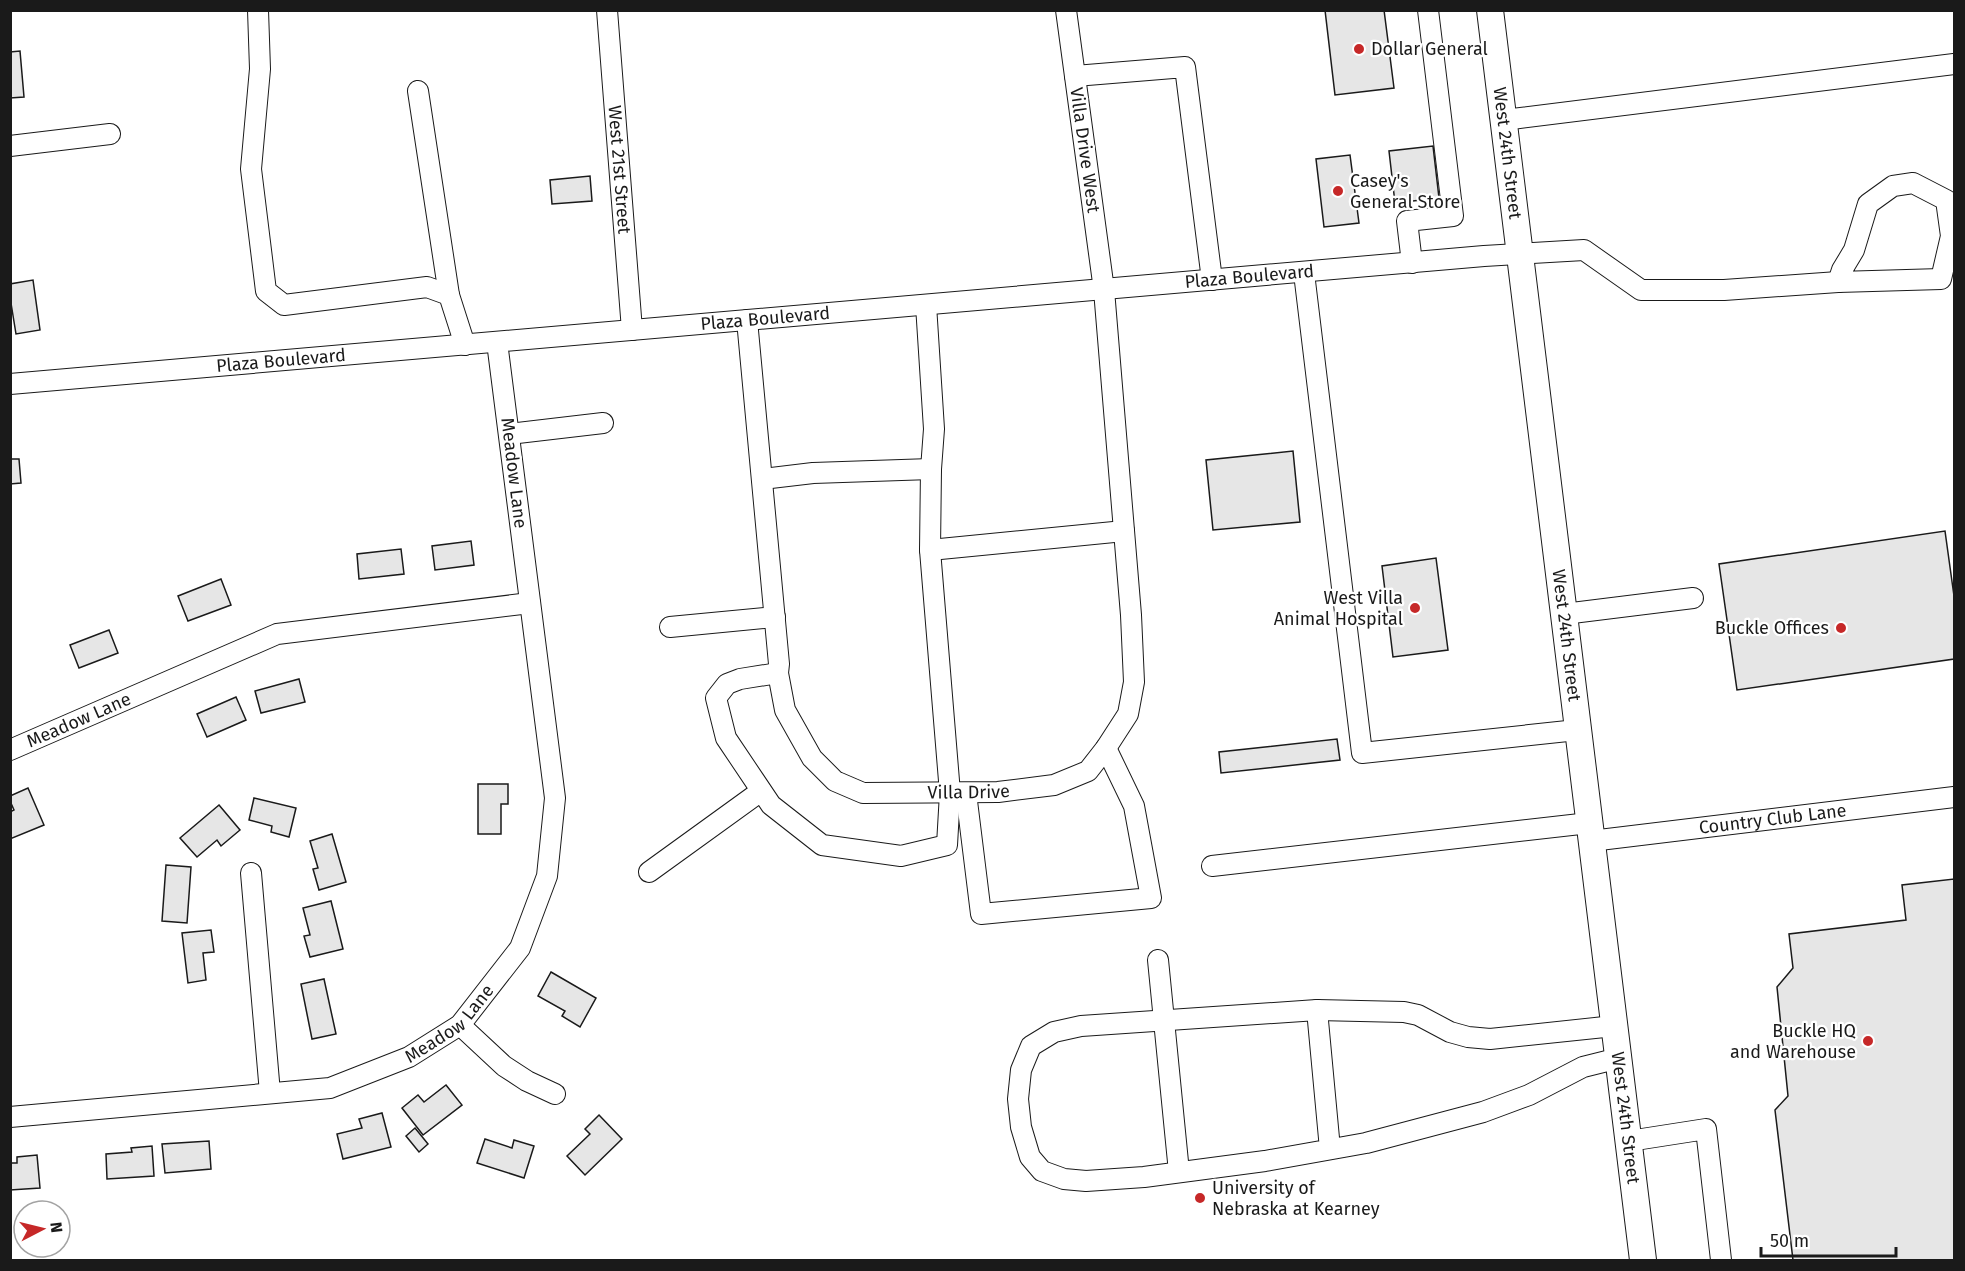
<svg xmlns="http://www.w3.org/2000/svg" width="1965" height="1271" viewBox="0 0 1965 1271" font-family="'Fira Sans',sans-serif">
  <rect width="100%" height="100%" fill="#fff"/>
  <g fill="#e6e6e6" stroke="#1a1a1a" stroke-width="1.5">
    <polygon points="1325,10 1384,10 1394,88 1335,95"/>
    <polygon points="20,51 24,97 10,98 10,52"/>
    <polygon points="1433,146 1439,198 1395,203 1389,151"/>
    <polygon points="1350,155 1359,223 1324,227 1316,159"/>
    <polygon points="590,176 592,201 552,204 550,180"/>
    <polygon points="33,280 40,330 16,334 10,297 10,284"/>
    <polygon points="1293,451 1300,522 1213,530 1206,460"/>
    <polygon points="10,459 19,459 21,483 10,484"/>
    <polygon points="1945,531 1954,596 1954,659 1737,690 1719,564"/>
    <polygon points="471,541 474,565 435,570 432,546"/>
    <polygon points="401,549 404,574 359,579 357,554"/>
    <polygon points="1436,558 1448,650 1393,657 1382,566"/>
    <polygon points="221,579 231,605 188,621 178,596"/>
    <polygon points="109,630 118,653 79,668 70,645"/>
    <polygon points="299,679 305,702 261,713 255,691"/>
    <polygon points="236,697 246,720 207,737 197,714"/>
    <polygon points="1337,739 1340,760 1221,773 1219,752"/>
    <polygon points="478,784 508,784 508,804 501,804 501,834 478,834"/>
    <polygon points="28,788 44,825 10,839 10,812 14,810 10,801 10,796"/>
    <polygon points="254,798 296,808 289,837 271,832 272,826 249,820"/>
    <polygon points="219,805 240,830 221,846 217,840 197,857 180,838"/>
    <polygon points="332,834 346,882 319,890 313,869 318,868 310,841"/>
    <polygon points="166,865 191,867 187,923 162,921"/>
    <polygon points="1954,879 1954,1260 1793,1260 1775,1110 1788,1096 1777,987 1793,968 1789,934 1906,920 1902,885"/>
    <polygon points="331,901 343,949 310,957 304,936 310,935 303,908"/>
    <polygon points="211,930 214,952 203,953 206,980 188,983 182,933"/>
    <polygon points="551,972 596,998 580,1027 562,1016 565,1011 538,996"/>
    <polygon points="324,979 336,1034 312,1039 301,984"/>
    <polygon points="446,1085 462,1105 423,1135 402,1108 418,1095 424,1102"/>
    <polygon points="382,1113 391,1147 343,1159 337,1134 362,1128 359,1119"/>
    <polygon points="599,1115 622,1139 585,1175 567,1156 590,1134 585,1129"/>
    <polygon points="415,1128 428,1144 419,1152 406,1136"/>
    <polygon points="485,1139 512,1148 514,1140 534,1146 524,1178 477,1163"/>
    <polygon points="209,1141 211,1169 165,1173 162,1144"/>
    <polygon points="152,1146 154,1176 107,1179 106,1154 132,1152 131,1148"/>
    <polygon points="37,1155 40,1188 10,1190 10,1163 17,1163 17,1157"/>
  </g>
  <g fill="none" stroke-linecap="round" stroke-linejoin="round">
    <defs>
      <g id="minor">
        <polyline points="258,10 260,69 251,169 266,291 284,305 427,287 449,295 465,345"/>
        <path id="s1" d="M607,10l25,320"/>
        <polyline points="1075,76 1185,67 1212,280"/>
        <polyline points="418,91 449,295"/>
        <polyline points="1504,120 1954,64"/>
        <polyline points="10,146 110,134"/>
        <polygon points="1913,183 1946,200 1951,236 1941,279 1838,282 1842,270 1854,250 1868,204 1893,186"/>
        <polyline points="1412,263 1407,221 1453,216 1428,10"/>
        <polyline points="1304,273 1362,753 1577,730"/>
        <path id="s2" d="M747,320l32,344 -1,9 7,37 27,48 23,23 28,12 135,-1 56,-7 34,-14 18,-23 22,-34 6,-32 -3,-67 -27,-325 -38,-280"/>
        <path id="s3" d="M10,384l1474,-128 100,-6 57,40h83l114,-8"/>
        <polyline points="509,434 603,423"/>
        <polyline points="762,479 813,473 931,469"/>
        <polyline points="930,550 1124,531"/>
        <polyline points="1564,614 1693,598"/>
        <polyline points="670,627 775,617"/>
        <polyline points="778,673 740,679 727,684 716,698 726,738 771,805 822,845 901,856 947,845 950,793 930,550 931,469 934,429 926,305"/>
        <path id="s4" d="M10,750l267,-116 253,-31"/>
        <polyline points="966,793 981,914 1151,898 1134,806 1106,748"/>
        <path id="s5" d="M1591,841l363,-44"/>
        <polyline points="1212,866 1589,823"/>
        <polyline points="649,872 761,791"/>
        <polyline points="251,873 270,1093"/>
        <polyline points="1158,960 1179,1172"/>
        <polyline points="1317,1010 1404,1012 1418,1015 1450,1032 1468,1037 1490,1039 1614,1026"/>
        <polyline points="460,1025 504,1066 527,1081 555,1094"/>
        <path id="s6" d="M10,1117l320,-29 79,-31 51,-32 60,-77 27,-72 8,-78 -58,-456"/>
        <polyline points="1629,1141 1706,1129 1721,1260"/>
        <polyline points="1330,1149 1317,1010 1081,1026 1054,1032 1031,1046 1021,1070 1018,1099 1021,1127 1030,1157 1042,1171 1064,1179 1086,1181 1144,1177 1265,1161 1366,1143 1483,1112 1529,1095 1583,1067 1619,1058"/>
      </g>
      <g id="major">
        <path id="s7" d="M1490,10l153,1250"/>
      </g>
    </defs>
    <use href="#minor" stroke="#1a1a1a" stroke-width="22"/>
    <use href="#major" stroke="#1a1a1a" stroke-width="28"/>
    <use href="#minor" stroke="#fff" stroke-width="20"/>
    <use href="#major" stroke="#fff" stroke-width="26"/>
  </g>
  <g fill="#c62828" stroke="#fff" stroke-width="2">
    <circle cx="1359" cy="49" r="6"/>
    <circle cx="1338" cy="191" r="6"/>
    <circle cx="1415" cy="608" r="6"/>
    <circle cx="1841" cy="628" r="6"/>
    <circle cx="1868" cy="1041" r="6"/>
    <circle cx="1200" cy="1198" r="6"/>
  </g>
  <g text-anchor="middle" stroke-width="4.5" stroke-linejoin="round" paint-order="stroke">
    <g font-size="18" fill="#1a1a1a" stroke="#fff" text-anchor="start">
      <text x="1371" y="55">Dollar General</text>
      <text x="1350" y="187">Casey's<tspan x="1350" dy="21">General Store</tspan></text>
      <text x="1403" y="604" text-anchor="end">West Villa<tspan x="1403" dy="21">Animal Hospital</tspan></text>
      <text x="1829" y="634" text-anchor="end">Buckle Offices</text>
      <text x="1856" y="1037" text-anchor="end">Buckle HQ<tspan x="1856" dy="21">and Warehouse</tspan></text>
      <text x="1212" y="1194">University of<tspan x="1212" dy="21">Nebraska at Kearney</tspan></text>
    </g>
    <g font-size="18" fill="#1a1a1a" stroke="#fff">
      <text transform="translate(1085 150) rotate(82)" y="6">Villa Drive West</text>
      <text dy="6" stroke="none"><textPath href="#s7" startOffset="144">West 24th Street</textPath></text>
      <text dy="6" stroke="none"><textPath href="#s1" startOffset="160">West 21st Street</textPath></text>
      <text dy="6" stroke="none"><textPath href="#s3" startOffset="1244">Plaza Boulevard</textPath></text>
      <text dy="6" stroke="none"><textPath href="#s3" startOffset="758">Plaza Boulevard</textPath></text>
      <text dy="6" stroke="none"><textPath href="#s3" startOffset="272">Plaza Boulevard</textPath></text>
      <text transform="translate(514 473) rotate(83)" y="6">Meadow Lane</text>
      <text dy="6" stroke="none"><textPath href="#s7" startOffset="630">West 24th Street</textPath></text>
      <text dy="6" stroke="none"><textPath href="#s4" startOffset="75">Meadow Lane</textPath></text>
      <text dy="6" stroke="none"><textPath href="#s2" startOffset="616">Villa Drive</textPath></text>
      <text dy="6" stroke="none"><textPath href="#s5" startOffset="183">Country Club Lane</textPath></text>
      <text dy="6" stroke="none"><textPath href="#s6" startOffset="459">Meadow Lane</textPath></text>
      <text dy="6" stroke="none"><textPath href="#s7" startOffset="1116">West 24th Street</textPath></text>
    </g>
  </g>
  <rect width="1965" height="1271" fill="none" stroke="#1a1a1a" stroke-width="24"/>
  <g transform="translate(42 1229) rotate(83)"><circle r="28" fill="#ffffff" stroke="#a3a3a3" stroke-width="1.5"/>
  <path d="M0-4.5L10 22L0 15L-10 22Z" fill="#c62828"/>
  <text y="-9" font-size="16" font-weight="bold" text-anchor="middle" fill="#1a1a1a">N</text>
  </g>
  <path d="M1761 1247v9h135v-9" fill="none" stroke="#1a1a1a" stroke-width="3"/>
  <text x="1770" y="1247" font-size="18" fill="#1a1a1a" stroke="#ffffff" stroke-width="4.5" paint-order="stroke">50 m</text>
</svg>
